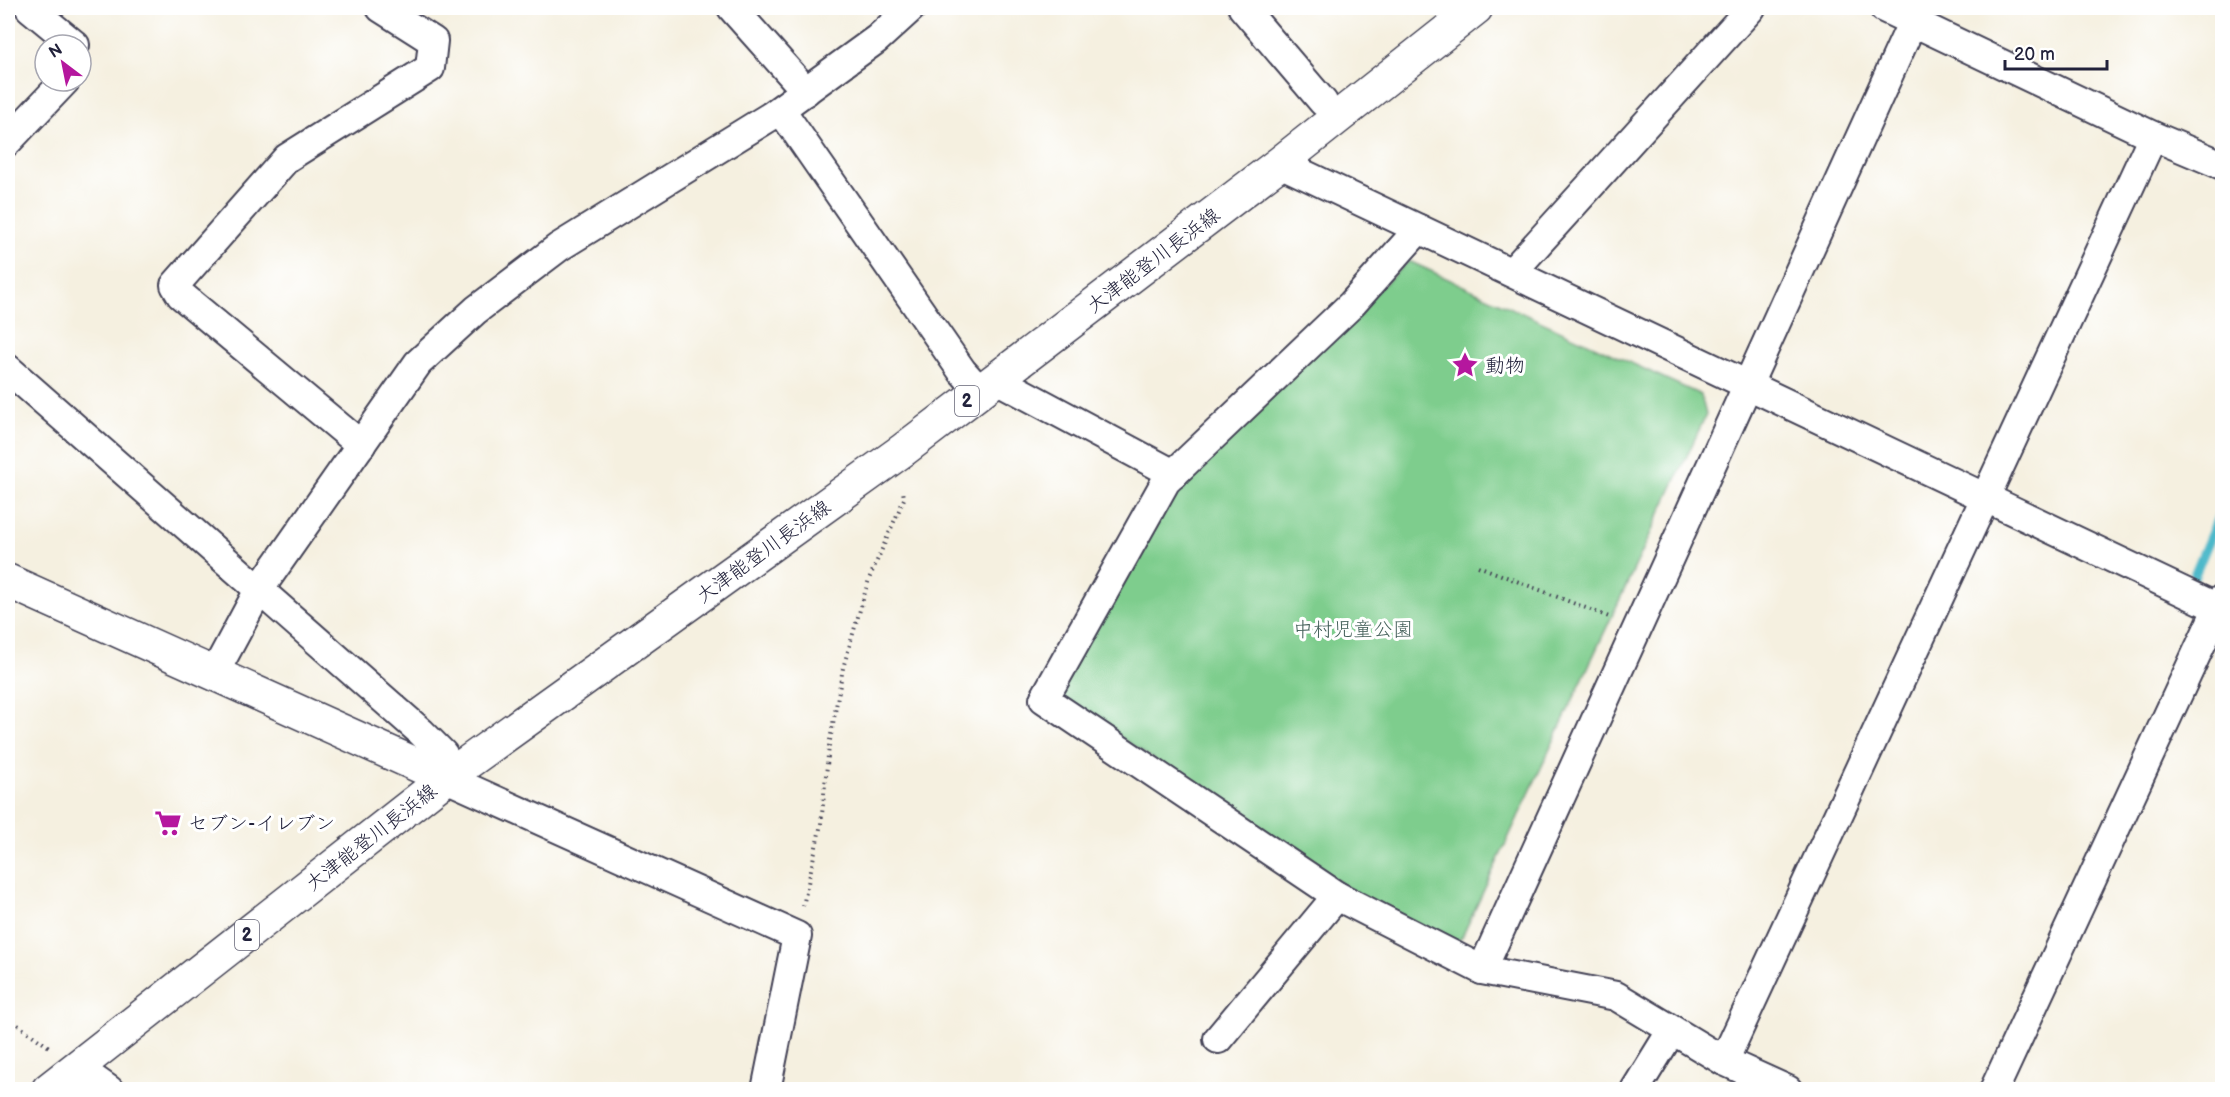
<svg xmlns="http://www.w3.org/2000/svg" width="2230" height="1097" viewBox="0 0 2230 1097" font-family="'Balsamiq Sans','Klee One',sans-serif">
  <rect width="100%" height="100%" fill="#fff"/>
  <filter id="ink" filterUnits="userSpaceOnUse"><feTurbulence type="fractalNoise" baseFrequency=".0167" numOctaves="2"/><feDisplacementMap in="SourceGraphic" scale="12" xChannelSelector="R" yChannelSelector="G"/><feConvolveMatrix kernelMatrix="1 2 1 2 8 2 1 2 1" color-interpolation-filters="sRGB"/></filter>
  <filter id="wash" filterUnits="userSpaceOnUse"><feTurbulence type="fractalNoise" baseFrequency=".008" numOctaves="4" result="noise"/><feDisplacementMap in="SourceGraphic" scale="24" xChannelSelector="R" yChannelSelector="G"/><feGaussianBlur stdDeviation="1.35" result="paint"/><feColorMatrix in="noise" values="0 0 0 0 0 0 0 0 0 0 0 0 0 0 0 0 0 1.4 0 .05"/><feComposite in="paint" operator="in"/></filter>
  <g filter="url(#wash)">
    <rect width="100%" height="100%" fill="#f5f0e0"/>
    <polygon fill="#7ecd8d" stroke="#507864" stroke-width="1.5" points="1409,261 1701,395 1706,415 1462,937 1446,953 1056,695 1171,484"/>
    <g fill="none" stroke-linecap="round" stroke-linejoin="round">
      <polyline stroke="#4eb9ca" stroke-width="10" points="2194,576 2222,509"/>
    </g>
  </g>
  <g filter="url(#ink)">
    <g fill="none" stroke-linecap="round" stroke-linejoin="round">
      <defs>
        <g id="street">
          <polyline points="30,8 75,45"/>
          <polyline points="732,8 806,91"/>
          <polyline points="1243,8 1323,102"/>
          <polyline points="1884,8 2153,136 2222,165"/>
          <polyline points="781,110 962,371 980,391"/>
          <polyline points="8,141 65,81"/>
          <polyline points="1280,163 2222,610"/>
          <polyline points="1419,229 1352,304 1166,481 1044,699 1337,896 1482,970 1616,996 1724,1061 1788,1090"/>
          <polyline points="1512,272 1751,8"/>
          <polyline points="8,369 421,732 443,754 446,778 797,936 766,1090"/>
          <polyline points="996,379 1174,474"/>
          <polyline points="361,445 181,295 175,285 287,158 430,68 433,41 381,8"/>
          <polyline points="214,674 259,590 418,363 476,310 559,247 771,116 877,39 911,8"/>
          <polyline points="1482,970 1913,21"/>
          <polyline points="1218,1039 1337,896"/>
          <polyline points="1724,1061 2153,136"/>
          <polyline points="78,1068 109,1090"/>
          <polyline points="1635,1090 1672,1030"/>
          <polyline points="1994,1090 2222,599"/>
        </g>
        <polyline id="secondary" points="8,581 446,778"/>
        <polyline id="primary" points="48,1090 446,778 903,450 1280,163 1476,8"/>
      </defs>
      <use href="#street" stroke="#424154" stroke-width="32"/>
      <use href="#secondary" stroke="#424154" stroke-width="36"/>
      <use href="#primary" stroke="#424154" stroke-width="36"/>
      <g stroke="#424154" stroke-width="4" stroke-dasharray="1.5 4.5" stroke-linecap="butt">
        <polyline points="1478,566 1609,617"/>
        <polyline points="803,906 821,824 829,746 843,668 869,579 904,499 903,490"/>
        <polyline points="8,1018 49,1047"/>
      </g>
      <use href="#street" stroke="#fff" stroke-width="28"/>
      <use href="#secondary" stroke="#fff" stroke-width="33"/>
      <use href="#primary" stroke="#fff" stroke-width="33"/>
    </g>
  </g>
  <defs>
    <symbol id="sight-bare" viewBox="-9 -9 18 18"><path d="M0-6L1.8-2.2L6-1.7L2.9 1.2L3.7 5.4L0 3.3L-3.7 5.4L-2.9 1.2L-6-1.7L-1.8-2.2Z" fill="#b5179e" stroke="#fff" stroke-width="2.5" paint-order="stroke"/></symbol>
    <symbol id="supermarket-bare" viewBox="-9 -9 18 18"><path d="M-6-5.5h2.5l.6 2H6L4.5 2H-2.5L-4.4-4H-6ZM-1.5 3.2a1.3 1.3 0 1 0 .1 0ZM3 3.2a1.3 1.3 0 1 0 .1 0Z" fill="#b5179e" stroke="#fff" stroke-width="2.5" paint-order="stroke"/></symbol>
  </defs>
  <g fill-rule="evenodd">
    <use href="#sight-bare" x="1446" y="346" width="38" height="38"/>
    <use href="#supermarket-bare" x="149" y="804" width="38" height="38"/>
  </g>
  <g text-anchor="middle" stroke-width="6" stroke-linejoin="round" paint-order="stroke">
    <g fill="#fff" stroke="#646476" stroke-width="1.5">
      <rect x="955" y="386" width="24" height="30" rx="4.5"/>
      <rect x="235" y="920" width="24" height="30" rx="4.5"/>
    </g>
    <g font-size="18" font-weight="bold" fill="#22223b">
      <text x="967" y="407">2</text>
      <text x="247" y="941">2</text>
    </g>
    <g font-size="20" fill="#22223b" stroke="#fff">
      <text transform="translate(1153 260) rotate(-37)" y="7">大津能登川長浜線</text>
      <text transform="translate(763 551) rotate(-36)" y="7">大津能登川長浜線</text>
      <text transform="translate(371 837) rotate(-38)" y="7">大津能登川長浜線</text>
    </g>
    <g font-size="20" fill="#22223b" stroke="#fff" text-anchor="start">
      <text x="1485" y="372">動物</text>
      <text x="188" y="830">セブン-イレブン</text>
    </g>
    <g font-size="20" fill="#425e58" stroke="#fff">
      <text x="1353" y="636">中村児童公園</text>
    </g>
  </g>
  <rect width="2230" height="1097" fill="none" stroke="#fff" stroke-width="30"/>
  <g transform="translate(63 63) rotate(328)"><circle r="28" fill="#ffffff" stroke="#a7a7b1" stroke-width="1.5"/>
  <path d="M0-4.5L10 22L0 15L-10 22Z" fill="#b5179e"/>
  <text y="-9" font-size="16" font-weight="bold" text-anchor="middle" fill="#22223b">N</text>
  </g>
  <path d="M2005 60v9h102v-9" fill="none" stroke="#22223b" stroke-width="3"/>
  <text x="2014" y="60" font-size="18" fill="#22223b" stroke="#ffffff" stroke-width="4.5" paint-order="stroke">20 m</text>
</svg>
